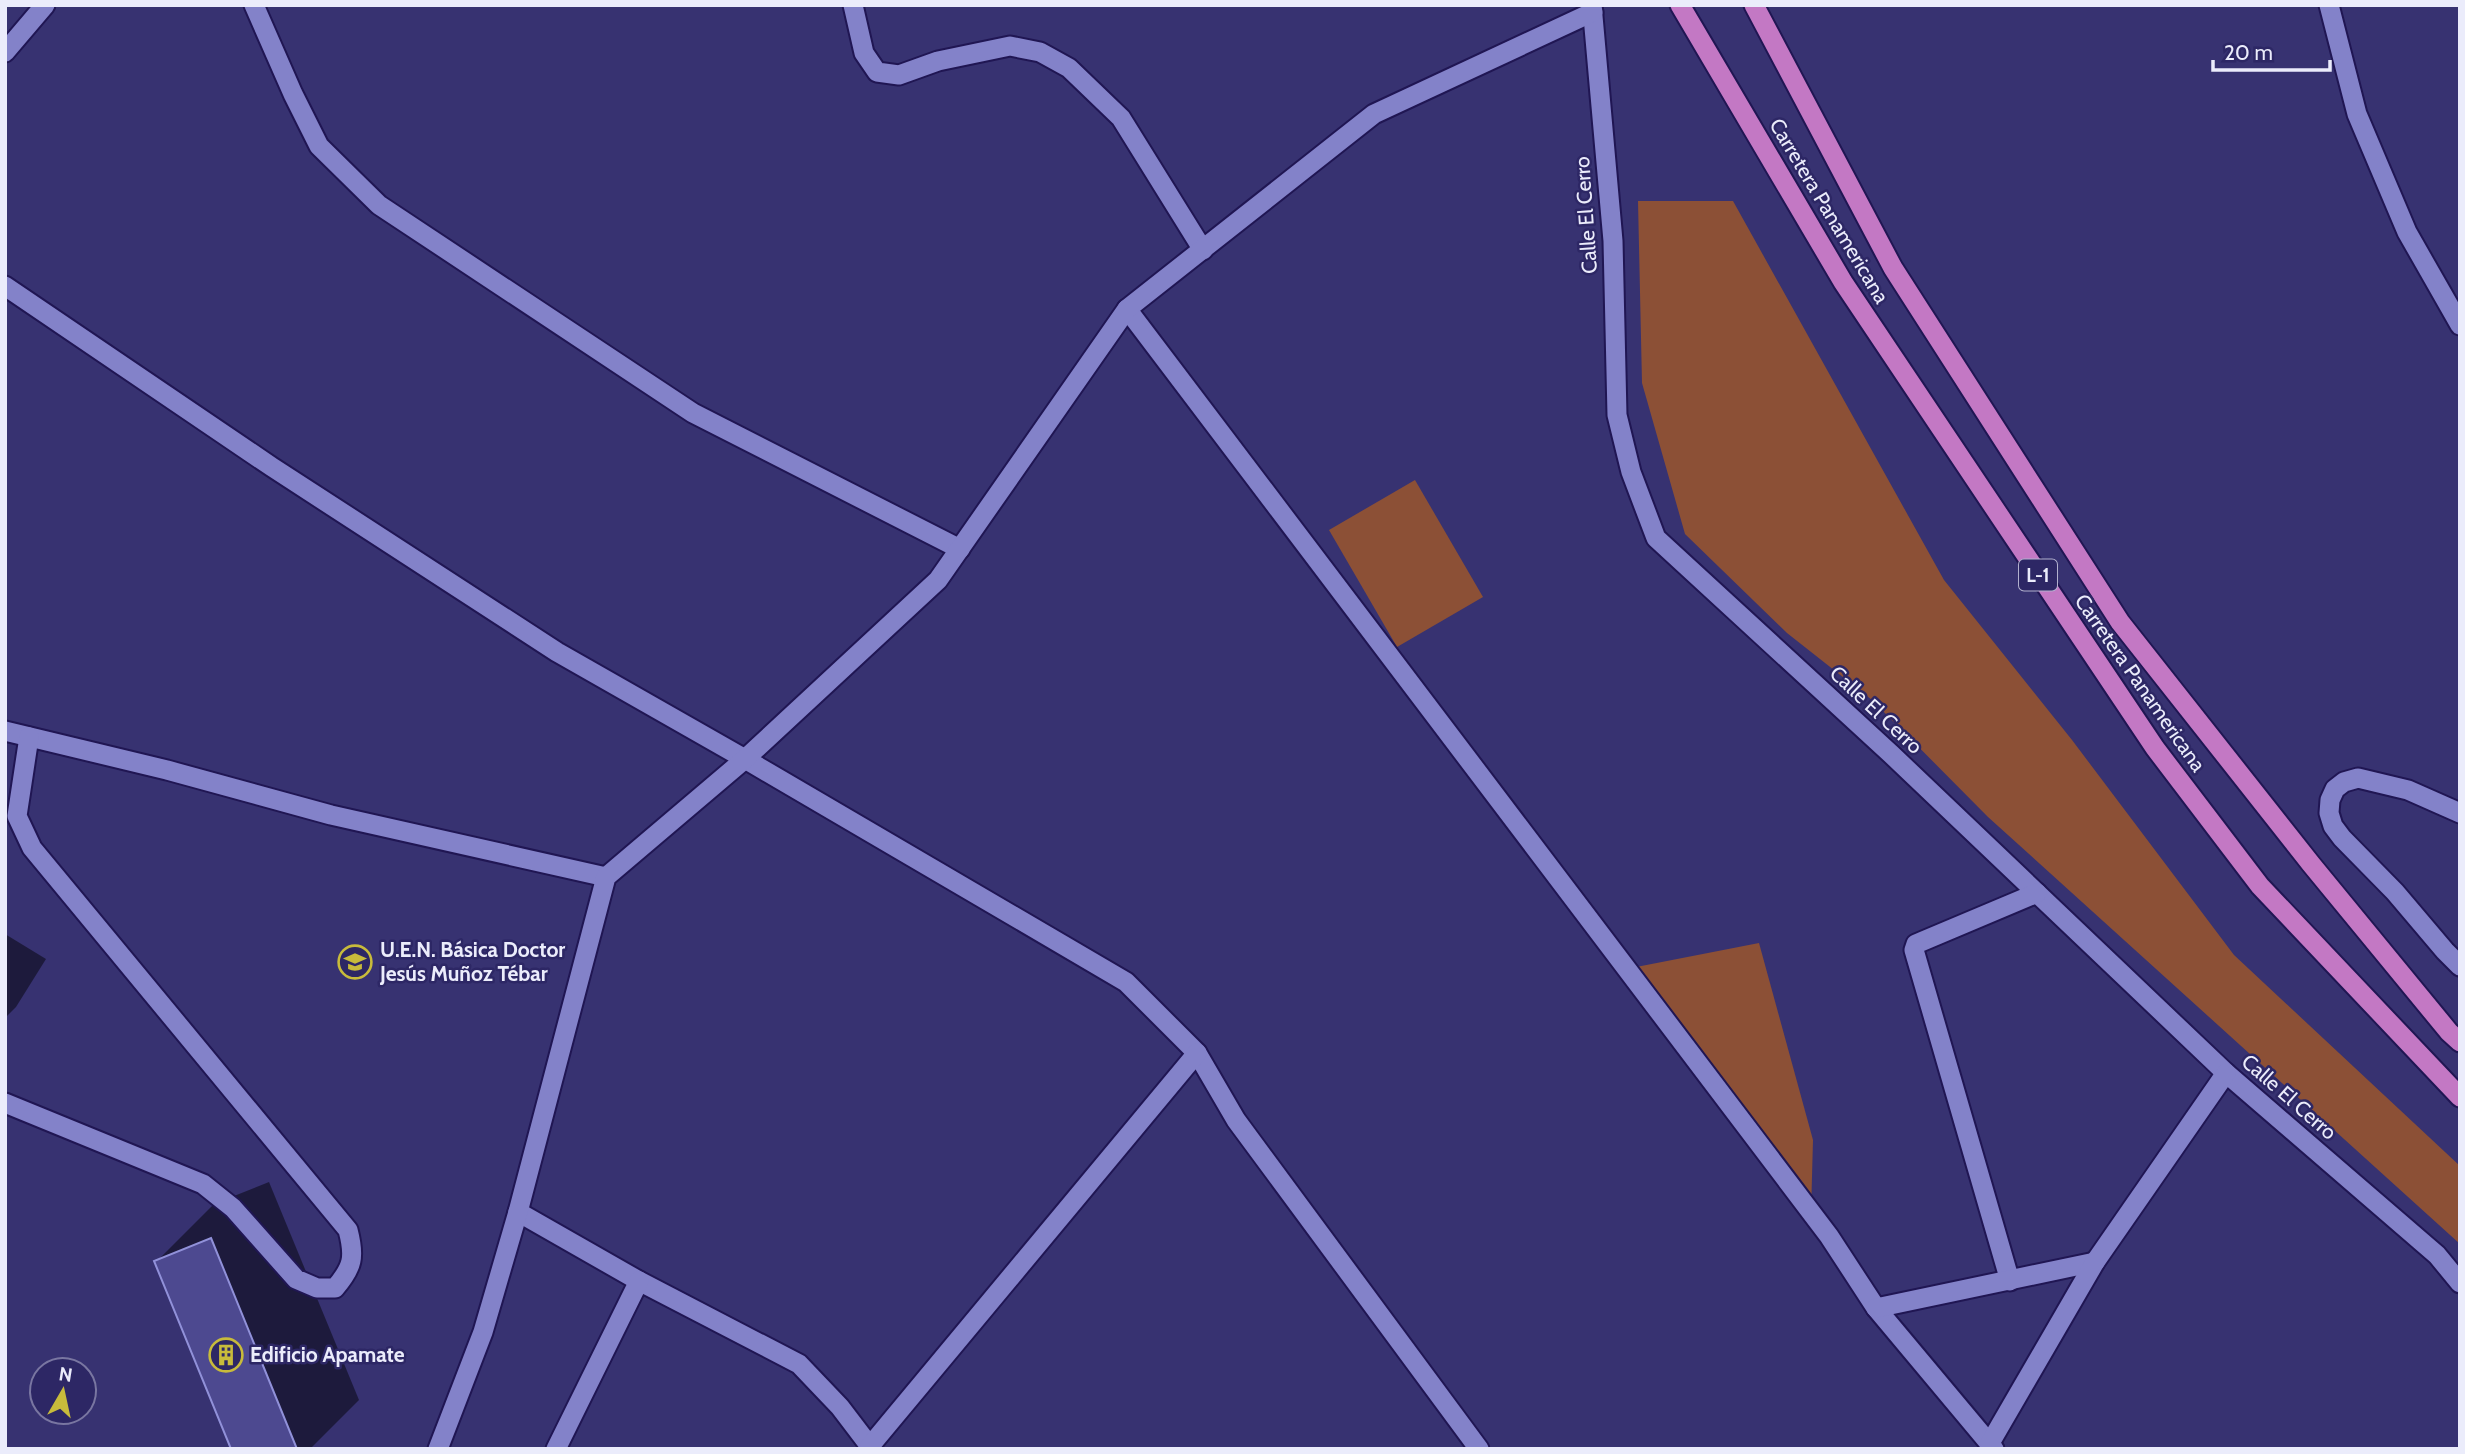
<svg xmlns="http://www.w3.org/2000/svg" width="2465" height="1454" viewBox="0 0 2465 1454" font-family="Cabin,sans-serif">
  <rect width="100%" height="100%" fill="#373271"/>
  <g fill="#8c5036">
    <polygon points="1638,201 1733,201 1944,580 2072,740 2234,955 2460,1166 2460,1244 1988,817 1872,700 1787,633 1685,534 1642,383"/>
    <polygon points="1415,480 1483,597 1397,647 1329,530"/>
    <polygon points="1759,943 1813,1140 1811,1213 1626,969"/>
  </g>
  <g fill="#0007">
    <polygon points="5,934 46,959 16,1007 5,1018"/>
    <polygon points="269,1182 359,1400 310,1449 233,1449 156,1262 214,1204"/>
  </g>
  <polygon fill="#4d4990" stroke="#9191d9" stroke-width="2" points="211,1238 297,1449 231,1449 154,1261"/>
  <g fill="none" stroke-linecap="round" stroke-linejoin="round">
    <defs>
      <g id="minor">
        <polyline points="254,5 293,94 319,146 379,205 693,413 960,549"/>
        <polyline points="853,5 864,53 877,72 899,75 938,61 1010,46 1040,52 1069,68 1121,118 1203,250"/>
        <polyline points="1592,5 1613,241 1617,415 1631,472 1656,538 1891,754 2226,1073 2437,1255 2460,1283"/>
        <polyline points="2329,5 2357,114 2407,232 2460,325"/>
        <polyline points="5,52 45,5"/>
        <polyline points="5,286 272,467 557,652 745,759 1126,982 1197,1053 1236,1120 1479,1449"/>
        <polyline points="1127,309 1829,1236 1876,1308 1994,1449"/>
        <polyline points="5,731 167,770 331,815 606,877"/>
        <polyline points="2460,813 2408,790 2358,778 2344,782 2335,789 2330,800 2329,813 2333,826 2342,838 2395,892 2445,951 2460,966"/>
        <path d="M5,1103l198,81 30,24 63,71 21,9h18c18,-21 20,-31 13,-58l-316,-382 -15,-32 12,-79"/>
        <polyline points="518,1212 639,1281 799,1364 840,1407 872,1449"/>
        <polyline points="2010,1281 1914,950 1916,944 1923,941 2037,893"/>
        <polyline points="1876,1308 2095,1262"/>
        <polyline points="1990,1443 2095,1262 2226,1073"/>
        <polyline points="870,1446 1197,1053"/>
        <polyline points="438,1449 483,1332 518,1212 606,877 745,759 938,580 1127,309 1374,114 1593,12"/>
        <polyline points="556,1449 639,1281"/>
      </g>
      <g id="primary">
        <polyline points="1680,5 1843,282 2155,748 2260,886 2460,1097"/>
        <polyline points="1754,5 1893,268 2120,622 2311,864 2449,1032 2460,1042"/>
      </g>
    </defs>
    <use href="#minor" stroke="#201653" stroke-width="23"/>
    <use href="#primary" stroke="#201653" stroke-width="23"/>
    <use href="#minor" stroke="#8382c9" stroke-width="19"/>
    <use href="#primary" stroke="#c378c4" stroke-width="19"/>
  </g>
  <defs>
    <symbol id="school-ring" viewBox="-11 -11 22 22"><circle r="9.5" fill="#2d2765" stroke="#c8bb3b" stroke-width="1.5"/><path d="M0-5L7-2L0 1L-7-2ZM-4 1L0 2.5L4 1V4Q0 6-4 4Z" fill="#c8bb3b"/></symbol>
    <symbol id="building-ring" viewBox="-11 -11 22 22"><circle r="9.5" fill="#2d2765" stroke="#c8bb3b" stroke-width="1.5"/><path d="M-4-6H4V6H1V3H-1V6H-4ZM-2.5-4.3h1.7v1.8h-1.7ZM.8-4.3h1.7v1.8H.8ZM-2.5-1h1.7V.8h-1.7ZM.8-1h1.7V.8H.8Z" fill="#c8bb3b"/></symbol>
  </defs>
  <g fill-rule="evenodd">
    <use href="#school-ring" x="336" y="943" width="38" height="38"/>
    <use href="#building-ring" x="207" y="1336" width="38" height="38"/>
  </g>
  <g text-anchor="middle" stroke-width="5" stroke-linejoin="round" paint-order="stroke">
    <rect fill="#2d2765" stroke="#b2b1ce" stroke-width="2" x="2019" y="559.5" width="38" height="31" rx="5"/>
    <g font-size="19" font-weight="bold" fill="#ebecfb">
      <text x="2038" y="582">L-1</text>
    </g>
    <g font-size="21" fill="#ebecfb" stroke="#2d2765">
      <text transform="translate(1829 211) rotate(59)" y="7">Carretera Panamericana</text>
      <text transform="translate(1586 215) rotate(-94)" y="7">Calle El Cerro</text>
      <text transform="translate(2140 683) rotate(55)" y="7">Carretera Panamericana</text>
      <text transform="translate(1876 710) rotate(43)" y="7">Calle El Cerro</text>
      <text transform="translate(2289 1097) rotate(41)" y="7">Calle El Cerro</text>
    </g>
    <g font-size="21" font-weight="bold" fill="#ebecfb" stroke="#2d2765" text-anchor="start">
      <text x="380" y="957">U.E.N. Básica Doctor<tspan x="380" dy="24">Jesús Muñoz Tébar</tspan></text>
      <text x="250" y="1362">Edificio Apamate</text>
    </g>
  </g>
  <rect width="2465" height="1454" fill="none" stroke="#ebecfb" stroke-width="14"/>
  <g transform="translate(63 1391) rotate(9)"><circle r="33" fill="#2d2765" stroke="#7976a1" stroke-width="2"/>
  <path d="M0-5L12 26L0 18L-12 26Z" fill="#c8bb3b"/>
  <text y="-10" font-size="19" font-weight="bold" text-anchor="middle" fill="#ebecfb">N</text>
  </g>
  <path d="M2213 60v10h117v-10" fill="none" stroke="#ebecfb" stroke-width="3.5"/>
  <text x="2224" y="60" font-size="21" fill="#ebecfb" stroke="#2d2765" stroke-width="5" paint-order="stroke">20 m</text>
</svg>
